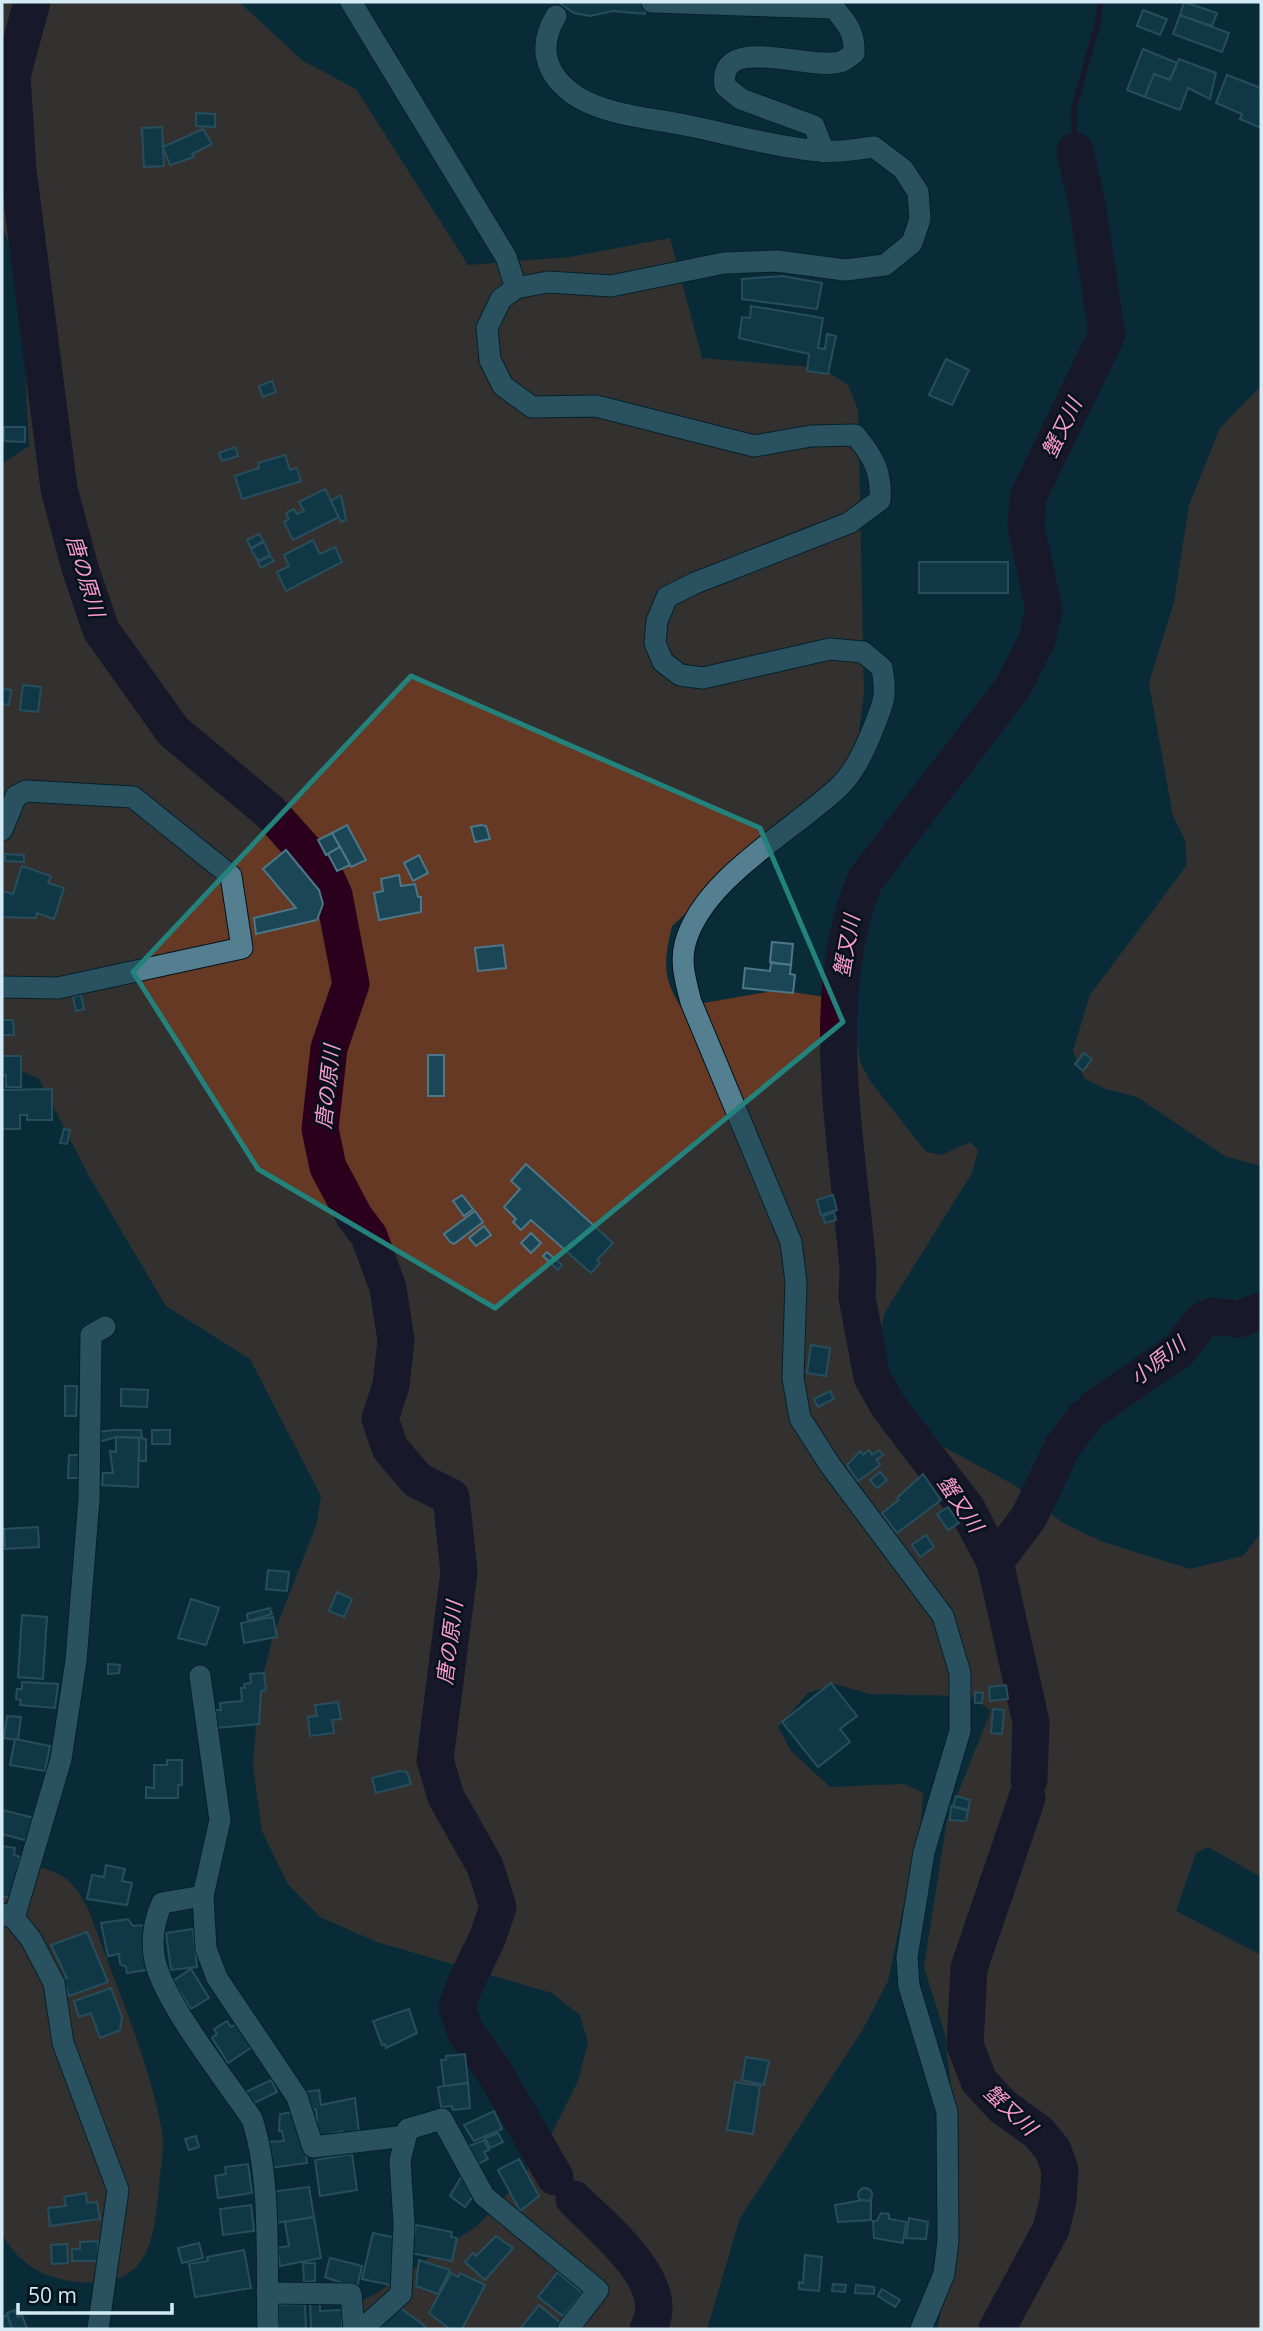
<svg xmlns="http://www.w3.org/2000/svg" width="1263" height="2331" viewBox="0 0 1263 2331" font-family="'Open Sans','Noto Sans JP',sans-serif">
  <rect width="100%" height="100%" fill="#0a2c38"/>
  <g fill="#653924">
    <path d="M2,2h237l64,59 53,28 112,176 102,-8 100,-19 32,120 120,10 26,17 10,25 6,282 -6,47 -12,28 -174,159c-8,33 -10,52 9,81l98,-17 66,10 8,13 7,49 10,19 56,71 16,3 28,-13 8,8 -6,23 -87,139 -12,46 4,15 56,68 81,44 49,38 40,19 87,27 53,-13 18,-23v344l-53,-30 -12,6 -20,58 85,44v374h-324l17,-72 3,-116 -12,-107 -21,-67 23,-147 44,-109 -21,-15 -100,-2 -35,-10 -27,9 -30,34 13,24 39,36 74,-3 19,9 -2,29 -33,159 -25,48 -123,189 -33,111h-397l67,-36 100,-67 42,-44 34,-51 25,-50 10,-39 -8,-27 -28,-22 -175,-51 -57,-25 -32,-33 -26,-53 -9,-65 6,-76 15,-57 43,-110 4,-27 -71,-137 -84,-53 -77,-130 -50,-97 -37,-18v-597l27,-18 -9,-178 -18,-41z"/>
    <polygon points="1261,386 1261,1166 1225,1156 1137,1097 1106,1089 1084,1078 1073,1051 1090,995 1187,865 1185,840 1173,816 1149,683 1174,602 1189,505 1220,428"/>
    <path d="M43,1868c26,8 34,19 46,43 25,71 60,148 73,221 3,17 -2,37 -3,53 -5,56 -9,103 -80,97 -35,-3 -60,-18 -77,-48v-358l12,-6z"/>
  </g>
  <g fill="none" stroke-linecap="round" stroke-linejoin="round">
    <polyline stroke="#2b001c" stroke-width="6" points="1075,151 1074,108 1098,22 1100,2"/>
    <g stroke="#2b001c" stroke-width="37">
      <polyline points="32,2 12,76 18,170 59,489 80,568 101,630 173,731 270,812 323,871 334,895 351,984 329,1048 320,1129 328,1167 354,1216 369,1236 388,1288 396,1340 391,1385 380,1419 390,1448 417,1480 451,1497 459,1572 435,1760 446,1797 485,1866 498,1907 487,1939 465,1984 457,2007 466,2033 492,2068 555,2177"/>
      <polyline points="1095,1408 1179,1350 1202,1321 1212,1316 1239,1319 1261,1311"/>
      <polyline points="995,1562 1029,1517 1063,1446 1084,1418"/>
      <path d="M1029,1780l2,-58 -36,-160 -28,-53 -78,-102 -17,-30 -15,-80 1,-28c-10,-125 -42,-270 7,-389l148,-193 24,-47 7,-30 -18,-83 2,-30 79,-163 -20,-131 -12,-52"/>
      <path d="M574,2199c28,29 101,85 74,130"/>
      <polyline points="997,2329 1051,2229 1058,2201 1060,2170 1053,2150 1038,2132 1003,2107 979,2081 965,2045 969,1968 1027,1798"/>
    </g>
  </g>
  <g fill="#1a4656" stroke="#4c7789" stroke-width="2">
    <polygon points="558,2 646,2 645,14 613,11 590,16 574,13"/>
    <polygon points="1184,2 1217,13 1212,26 1180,15"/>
    <polygon points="1143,10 1167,19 1160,35 1137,26"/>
    <polygon points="1180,15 1229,33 1222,52 1173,34"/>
    <polygon points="1143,49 1177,63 1170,80 1154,74 1145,97 1127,90"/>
    <polygon points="1179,59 1216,73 1210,99 1188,88 1180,110 1145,97 1154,74 1170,80"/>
    <polygon points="1227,75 1261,88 1261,128 1240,119 1242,114 1216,103"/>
    <polygon points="196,113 215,114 215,127 196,126"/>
    <polygon points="162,127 164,166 144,167 142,128"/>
    <polygon points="203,129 212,144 192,154 194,157 170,165 163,147"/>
    <polygon points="782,276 822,283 817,309 742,299 742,279"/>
    <polygon points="751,306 823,318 818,348 825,349 827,334 836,336 828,374 807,371 809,354 739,338 742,317 750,318"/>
    <polygon points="946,359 969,370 952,405 929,395"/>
    <polygon points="272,381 276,392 263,397 259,386"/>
    <polygon points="4,427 25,427 25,442 4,441"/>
    <polygon points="235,447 238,456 222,461 219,453"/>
    <polygon points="285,455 290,470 297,468 301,481 242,499 235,476 259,468 258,463"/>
    <polygon points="325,489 339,517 293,540 284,522 289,519 286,513 294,509 297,514 304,511 299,502"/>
    <polygon points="341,495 346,520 341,522 331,501"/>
    <polygon points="259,534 263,541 251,548 247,540"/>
    <polygon points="313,540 320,554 335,547 342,562 286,591 277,572 289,566 284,555"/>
    <polygon points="264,542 270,555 258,561 251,549"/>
    <polygon points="270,556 274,561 261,568 258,562"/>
    <rect x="919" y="562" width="89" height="31"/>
    <polygon points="23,685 41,687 38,712 20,710"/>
    <polygon points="2,689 11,690 9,705 2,704"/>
    <polygon points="347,825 366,860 351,867 332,833"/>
    <polygon points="481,825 486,826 490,839 475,842 471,827"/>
    <polygon points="332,833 340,847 326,855 318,840"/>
    <polygon points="340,847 350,865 337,871 328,854"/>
    <polygon points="286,850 319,890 323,904 317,920 256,934 254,918 296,908 263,869"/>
    <polygon points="5,854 24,855 24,862 5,861"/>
    <polygon points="419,855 428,873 413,881 404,863"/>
    <polygon points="22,866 51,876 48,883 64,888 54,919 37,913 36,918 2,917 2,891 13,894"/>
    <polygon points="399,875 401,886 415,884 418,897 421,897 421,912 379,920 374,893 383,891 381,879"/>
    <polygon points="772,942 793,944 791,965 770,962"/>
    <polygon points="503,945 506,968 478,971 475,948"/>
    <polygon points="771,963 791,965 790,974 795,975 793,993 743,988 745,968 770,971"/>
    <polygon points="81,995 84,1009 76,1011 73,997"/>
    <polygon points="2,1020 13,1020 14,1035 2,1035"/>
    <polygon points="1084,1053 1092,1059 1083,1071 1075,1064"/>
    <rect x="428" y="1055" width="16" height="41"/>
    <polygon points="2,1056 21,1056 21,1087 6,1087 6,1075 2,1076"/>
    <polygon points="52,1089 52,1120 27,1120 27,1115 20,1115 20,1129 2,1129 2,1090"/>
    <polygon points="64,1129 70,1130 67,1144 60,1143"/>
    <polygon points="526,1164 613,1243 597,1260 600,1263 591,1273 531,1220 521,1230 513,1222 516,1219 504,1207 520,1189 511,1181"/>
    <polygon points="462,1195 473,1209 464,1216 453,1201"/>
    <polygon points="833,1195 837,1210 821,1215 817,1200"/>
    <polygon points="475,1211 483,1222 454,1244 450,1242 444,1234"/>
    <polygon points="834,1212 836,1220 825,1223 823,1216"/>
    <polygon points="484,1226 491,1235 476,1246 469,1238"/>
    <polygon points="531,1233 541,1243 531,1253 521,1243"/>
    <polygon points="547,1252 562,1265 558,1270 543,1256"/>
    <polygon points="811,1345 830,1348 826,1376 807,1373"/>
    <polygon points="65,1386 77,1386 76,1416 65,1416"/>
    <polygon points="121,1389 148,1390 147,1407 121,1406"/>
    <polygon points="830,1391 834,1399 818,1407 814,1399"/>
    <polygon points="115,1430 141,1430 142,1438 116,1437 98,1442 96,1432"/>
    <rect x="152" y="1430" width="18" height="14"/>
    <polygon points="116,1437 139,1438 138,1487 102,1485 103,1473 113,1473 110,1451 116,1452"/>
    <polygon points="139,1438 146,1439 146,1461 139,1461"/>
    <polygon points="869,1450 872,1455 879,1450 883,1455 876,1460 880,1465 858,1481 847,1465 860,1451 863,1455"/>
    <polygon points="69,1455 81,1455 80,1478 68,1478"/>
    <polygon points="880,1472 887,1480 877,1488 870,1480"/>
    <polygon points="923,1474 941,1500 897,1533 882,1513 899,1500 897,1498"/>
    <polygon points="948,1507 959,1523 948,1530 937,1514"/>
    <polygon points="38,1527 39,1547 5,1549 4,1529"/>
    <polygon points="926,1535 934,1547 920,1557 912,1545"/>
    <polygon points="268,1570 289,1572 287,1591 266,1589"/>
    <polygon points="337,1592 352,1599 344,1617 329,1611"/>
    <polygon points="191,1599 219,1608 206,1645 178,1638"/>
    <polygon points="270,1608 272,1614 248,1621 247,1614"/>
    <polygon points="22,1615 47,1617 43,1679 18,1677"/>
    <polygon points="273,1617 277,1637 244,1643 241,1623"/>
    <polygon points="108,1664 120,1665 119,1673 108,1674"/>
    <polygon points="264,1673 266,1690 261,1691 259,1724 217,1728 216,1710 221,1710 220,1703 242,1701 241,1688 245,1688 244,1684 251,1683 250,1674"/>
    <polygon points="22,1682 58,1684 55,1708 20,1705 21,1700 16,1699 17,1689 22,1689"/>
    <polygon points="831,1683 857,1716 840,1729 850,1742 818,1767 782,1722"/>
    <polygon points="1006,1685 1008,1699 990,1701 989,1687"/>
    <polygon points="975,1692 983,1693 982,1703 975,1703"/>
    <polygon points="338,1702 341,1719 332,1720 334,1733 310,1736 308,1717 317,1716 315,1705"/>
    <polygon points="993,1709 1004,1710 1002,1734 991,1733"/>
    <polygon points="7,1716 21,1717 18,1740 4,1738"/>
    <polygon points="15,1739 50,1746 45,1771 10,1765"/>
    <polygon points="167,1760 182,1760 182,1785 178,1785 178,1798 146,1798 146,1787 154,1788 154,1765 167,1765"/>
    <polygon points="400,1771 407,1772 411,1784 376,1793 372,1778"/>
    <polygon points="956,1796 970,1800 968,1810 953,1806"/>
    <polygon points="951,1806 968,1811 966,1821 950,1820"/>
    <polygon points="2,1810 34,1818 28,1841 2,1834"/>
    <polygon points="2,1846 15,1848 14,1855 20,1857 12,1898 2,1896"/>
    <polygon points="106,1865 125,1869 122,1881 132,1883 127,1905 87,1899 92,1875 104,1877"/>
    <polygon points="128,1919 133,1926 147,1925 153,1969 127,1973 126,1967 120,1964 119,1954 108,1956 101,1923"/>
    <polygon points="193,1929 197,1967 171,1970 166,1933"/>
    <polygon points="87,1932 108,1982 69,1996 63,1980 67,1978 51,1945"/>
    <polygon points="191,1969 209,1998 191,2009 173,1981"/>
    <polygon points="111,1988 122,2017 120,2030 100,2038 91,2013 79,2017 74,2001"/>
    <polygon points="409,2009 417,2033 386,2048 385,2044 382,2045 373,2021"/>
    <polygon points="243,2020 258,2043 228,2063 212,2038 217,2034 214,2029 227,2021 231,2027"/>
    <polygon points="465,2054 468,2083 444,2086 441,2060 446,2060 446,2056"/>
    <polygon points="746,2057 769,2061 764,2085 742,2080"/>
    <polygon points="271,2080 277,2092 250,2105 244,2093"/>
    <polygon points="735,2082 760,2086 753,2134 727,2130"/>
    <polygon points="468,2083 470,2108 453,2110 452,2106 441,2107 438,2087"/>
    <polygon points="319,2090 321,2105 355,2098 359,2133 343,2135 342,2131 318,2138 313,2121 317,2121 316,2109 307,2110 305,2092"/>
    <polygon points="300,2111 307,2163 270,2168 266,2142 284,2141 282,2131 279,2131 280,2114"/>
    <polygon points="494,2111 502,2129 474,2141 464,2125"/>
    <polygon points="498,2133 503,2142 490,2148 485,2138"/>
    <polygon points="196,2136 199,2147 189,2150 185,2139"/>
    <polygon points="484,2140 489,2150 484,2152 488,2159 476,2165 467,2147"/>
    <polygon points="352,2154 357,2190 320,2196 315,2160"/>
    <polygon points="519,2159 539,2196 520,2211 498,2170"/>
    <polygon points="248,2164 252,2193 218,2198 215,2176 226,2174 225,2167"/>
    <polygon points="464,2172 476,2192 465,2207 450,2196"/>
    <polygon points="309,2187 314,2217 275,2223 270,2192"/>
    <circle cx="865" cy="2195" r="7"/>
    <polygon points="86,2193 87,2203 97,2202 100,2219 50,2226 48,2208 66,2206 64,2197"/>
    <polygon points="863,2200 871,2201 871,2220 838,2222 835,2205"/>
    <polygon points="251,2205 254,2231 223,2235 220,2209"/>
    <polygon points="881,2213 889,2214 889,2219 906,2222 903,2243 874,2238 873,2221 877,2221"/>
    <polygon points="314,2217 321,2258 280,2266 277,2248 289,2246 285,2222"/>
    <polygon points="909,2218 928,2222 926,2239 906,2238"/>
    <polygon points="416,2225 452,2232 451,2237 457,2238 452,2261 411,2253"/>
    <polygon points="373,2233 397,2238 395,2286 362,2279"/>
    <polygon points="496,2236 513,2248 485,2280 465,2262 473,2253 476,2256"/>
    <polygon points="98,2241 98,2261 72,2261 72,2249 80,2249 80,2242"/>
    <polygon points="199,2243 203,2258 182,2263 178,2248"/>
    <polygon points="67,2244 68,2263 52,2264 51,2245"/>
    <polygon points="244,2250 251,2288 195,2297 189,2264 208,2261 207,2257"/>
    <polygon points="805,2255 822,2257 819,2291 799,2289 799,2282 803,2283"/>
    <polygon points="330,2258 362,2266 357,2288 325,2277"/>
    <polygon points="419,2260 450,2270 438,2294 416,2286"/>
    <polygon points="303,2263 315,2263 315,2281 304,2282"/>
    <polygon points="558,2272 582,2293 563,2316 538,2297"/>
    <polygon points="451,2273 458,2277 460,2273 485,2285 462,2329 450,2329 429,2313"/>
    <polygon points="833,2284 846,2285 845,2292 832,2291"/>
    <polygon points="856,2285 874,2287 874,2294 855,2293"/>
    <polygon points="882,2289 900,2300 895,2307 878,2296"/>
    <polygon points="305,2304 306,2329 279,2329 278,2305"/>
    <polygon points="310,2304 320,2304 320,2311 342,2310 342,2329 311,2329"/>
    <polygon points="539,2305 562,2324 558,2329 520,2329"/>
    <polygon points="399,2307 425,2326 424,2329 378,2329"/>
    <polygon points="15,2310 18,2317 22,2315 27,2329 12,2329 7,2313"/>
    <polygon points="7,2315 12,2329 2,2329 2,2317"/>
  </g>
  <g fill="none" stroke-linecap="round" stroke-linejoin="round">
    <defs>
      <g id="minor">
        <polyline points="351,2 506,257 516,288"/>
        <path d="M652,2l182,6c13,15 21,25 20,45 -4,3 -10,8 -14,9 -30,9 -123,-30 -115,24l16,13 73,27 10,26"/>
        <path d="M556,16c-18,30 -12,57 17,78 30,21 77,24 112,31 45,9 90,22 136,26 17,2 36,-2 53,-4l29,22 15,23 2,27 -8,24 -27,22 -40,5 -68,-9 -53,2 -113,23 -63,-4 -32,6 -15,11 -14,29 3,32 13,26 29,21 64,-1 158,40 57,-10 44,-1c18,21 27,37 25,65l-31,23 -154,60 -28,14 -10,24 -2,22 8,19 17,13 23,3 127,-29 33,3 19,16c5,30 2,33 -9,61 -7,18 -18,42 -32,56 -46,45 -139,93 -156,159 -5,19 1,39 6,58l100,240 5,40 -3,96 7,40 30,47 113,151 17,57v58l-36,121 -17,105 2,29 38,126 1,129 -4,33 -23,55"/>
        <polyline points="2,830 16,796 26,791 133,797 231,876 242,948 58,988 2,987"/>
        <polyline points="200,1676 220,1820 203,1896 206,1949 217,1978 297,2097 313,2147 406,2136"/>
        <path d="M203,1896l-41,7c-8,18 -11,39 -7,58 10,43 71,119 97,158 20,60 14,146 16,210"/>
        <polyline points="2,1914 14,1918 31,1939 54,1983 63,2043 118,2190 98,2329"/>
        <polyline points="14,1918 61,1759 76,1661 89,1499 91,1335 105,1327"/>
        <polyline points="267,2293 351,2294 354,2329"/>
        <polyline points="362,2329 401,2294 404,2223 400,2160 408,2129 442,2119 484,2196 598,2290 568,2329"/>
      </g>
    </defs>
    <use href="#minor" stroke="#00131b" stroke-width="23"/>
    <use href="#minor" stroke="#537f90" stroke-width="21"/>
  </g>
  <path d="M0 0H1263V2331H0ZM411,676l349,152 83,194 -348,286 -237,-139 -125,-197z" fill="#0a2c38" fill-opacity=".55" fill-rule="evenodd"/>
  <path fill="none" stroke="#23827c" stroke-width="5" stroke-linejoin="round" d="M411,676l349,152 83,194 -348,286 -237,-139 -125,-197z"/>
  <g text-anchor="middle" stroke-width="5" stroke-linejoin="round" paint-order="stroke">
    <g font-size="21" font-style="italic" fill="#fd99d1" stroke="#031319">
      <text transform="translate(1062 428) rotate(-64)" y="7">蟹又川</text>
      <text transform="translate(85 576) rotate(73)" y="7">唐の原川</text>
      <text transform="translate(847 946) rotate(-80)" y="7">蟹又川</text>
      <text transform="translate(328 1087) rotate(-84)" y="7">唐の原川</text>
      <text transform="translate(1158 1361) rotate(-38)" y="7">小原川</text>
      <text transform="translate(960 1504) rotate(56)" y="7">蟹又川</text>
      <text transform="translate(450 1643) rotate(-83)" y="7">唐の原川</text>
      <text transform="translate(1010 2110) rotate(43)" y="7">蟹又川</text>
    </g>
  </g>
  <rect width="1263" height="2331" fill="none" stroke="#d4ebf5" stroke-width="7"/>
  <path d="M18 2303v10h154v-10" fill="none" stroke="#d4ebf5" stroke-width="3.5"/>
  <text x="28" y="2303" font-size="21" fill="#d4ebf5" stroke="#031319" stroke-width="5" paint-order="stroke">50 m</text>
</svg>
